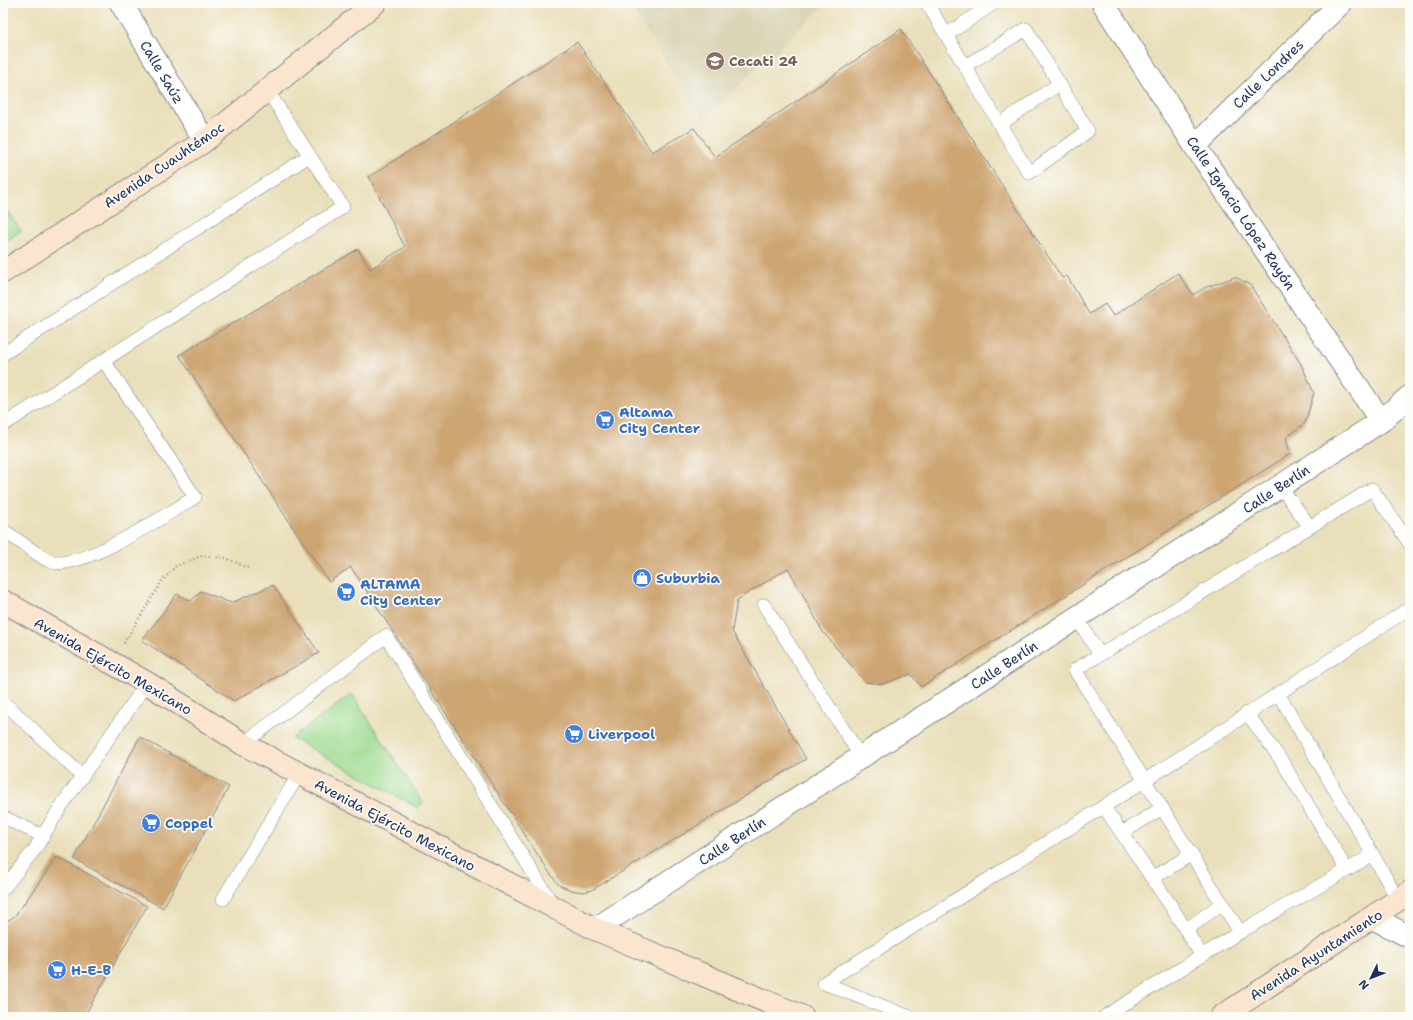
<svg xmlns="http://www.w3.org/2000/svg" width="1413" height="1020" viewBox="0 0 1413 1020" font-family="'Shantell Sans',sans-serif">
  <rect width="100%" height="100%" fill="#fdfcf7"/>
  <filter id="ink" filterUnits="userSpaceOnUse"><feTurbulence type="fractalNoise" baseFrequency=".025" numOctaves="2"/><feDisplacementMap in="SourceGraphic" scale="8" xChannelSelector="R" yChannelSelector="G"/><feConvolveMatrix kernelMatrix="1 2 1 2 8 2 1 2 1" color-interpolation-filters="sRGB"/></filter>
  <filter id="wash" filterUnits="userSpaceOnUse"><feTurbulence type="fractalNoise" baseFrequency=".012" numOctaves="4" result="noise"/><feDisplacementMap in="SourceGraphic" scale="16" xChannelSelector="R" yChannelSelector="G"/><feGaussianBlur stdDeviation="0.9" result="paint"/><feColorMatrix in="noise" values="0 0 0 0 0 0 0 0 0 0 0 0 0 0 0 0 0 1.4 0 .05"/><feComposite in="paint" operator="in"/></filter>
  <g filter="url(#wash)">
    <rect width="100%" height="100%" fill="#e9dfba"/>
    <polygon fill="#d9d5b6" points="628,3 826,3 703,119"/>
    <g fill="#9cda90" stroke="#5c8477">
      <polygon points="3,206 21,231 3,243"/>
      <polygon points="352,694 423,803 418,808 292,738"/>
    </g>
    <g id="blocks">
      <g fill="#cda572">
        <polygon points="901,29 1062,278 1067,276 1089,314 1105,304 1113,316 1178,273 1193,295 1204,288 1235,277 1250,285 1301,364 1314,393 1305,423 1286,438 1290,454 921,687 911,674 883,684 865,682 823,632 788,568 737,600 732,631 806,759 592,890 583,892 571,890 559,885 549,872 351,567 329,582 179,355 358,249 370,269 405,247 369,177 577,42 652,152 694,128 715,157"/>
        <polygon points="273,585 319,653 234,701 142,640 177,594 191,601 201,591 231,603"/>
        <polygon points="140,737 229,787 163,908 74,859"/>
        <polygon points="57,857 147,906 84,1017 3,1017 3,924 15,916"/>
      </g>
    </g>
  </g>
  <g filter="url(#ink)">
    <use href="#blocks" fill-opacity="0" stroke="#82878c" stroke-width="1"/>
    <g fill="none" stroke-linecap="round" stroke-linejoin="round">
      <defs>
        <g id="lane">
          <polyline points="927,3 1029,173 1088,131 1026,29 965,66"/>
          <polyline points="946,35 994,3"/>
          <polyline points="1000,124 1059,84"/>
          <polyline points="3,354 309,156"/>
          <polyline points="3,425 343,207 267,90"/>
          <polyline points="1280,486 1310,527"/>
          <path d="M3,530c11,8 22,15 33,23 4,2 8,6 13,8 28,13 120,-48 146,-64l-91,-136"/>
          <polyline points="764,605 861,757"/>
          <polyline points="1077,618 1100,655"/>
          <polyline points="1278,693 1373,855 1398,900"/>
          <polyline points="3,704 8,706 82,776"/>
          <polyline points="1247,713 1281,760 1347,870"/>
          <polyline points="243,744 386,636 553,905"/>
          <polyline points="1104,807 1171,906 1202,956"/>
          <polyline points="3,817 43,836"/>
          <polyline points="1122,833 1162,808"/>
          <polyline points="1152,878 1192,854"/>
          <polyline points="3,889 35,849 60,808 147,683"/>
          <polyline points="223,899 299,774"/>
          <polyline points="1186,930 1222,903"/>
          <polyline points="1240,932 1075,670 1372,489 1410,544"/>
          <polyline points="910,1017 824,983 1144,781 1410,608"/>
          <polyline points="1104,1017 1240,932 1373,855"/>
        </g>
        <g id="street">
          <polyline points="121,3 204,140"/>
          <polyline points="1103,3 1195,146 1381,421"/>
          <polyline points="1195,146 1341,3"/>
          <polyline points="1373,918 1410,937"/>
          <polyline points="595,929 1381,421 1410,396"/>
        </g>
        <g id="secondary">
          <polyline points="3,272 203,142 375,3"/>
          <polyline points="3,601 147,683 243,744 557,909 595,929 803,1017"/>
          <polyline points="1221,1017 1410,892"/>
        </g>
      </defs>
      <use href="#lane" stroke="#82878c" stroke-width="14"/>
      <use href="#street" stroke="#82878c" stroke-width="24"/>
      <use href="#secondary" stroke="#82878c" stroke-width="24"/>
      <polyline stroke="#82878c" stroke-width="2.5" stroke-dasharray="1 3" stroke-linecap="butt" points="124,643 162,581 176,566 202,556 226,558 250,569"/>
      <use href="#lane" stroke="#fff" stroke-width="13"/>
      <use href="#street" stroke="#fff" stroke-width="22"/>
      <use href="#secondary" stroke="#fce5cf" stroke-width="22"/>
    </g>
  </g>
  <defs>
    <symbol id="school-disc" viewBox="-11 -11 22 22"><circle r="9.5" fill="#8d6e63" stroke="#fdfcf7"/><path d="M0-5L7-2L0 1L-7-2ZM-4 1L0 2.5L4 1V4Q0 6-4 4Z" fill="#fff"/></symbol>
    <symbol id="supermarket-disc" viewBox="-11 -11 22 22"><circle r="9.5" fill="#3f7fe0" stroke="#fdfcf7"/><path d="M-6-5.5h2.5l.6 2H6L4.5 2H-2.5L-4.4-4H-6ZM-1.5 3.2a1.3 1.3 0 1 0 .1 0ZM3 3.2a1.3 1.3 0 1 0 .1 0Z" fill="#fff"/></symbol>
    <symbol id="shop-disc" viewBox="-11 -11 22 22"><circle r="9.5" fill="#3f7fe0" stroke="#fdfcf7"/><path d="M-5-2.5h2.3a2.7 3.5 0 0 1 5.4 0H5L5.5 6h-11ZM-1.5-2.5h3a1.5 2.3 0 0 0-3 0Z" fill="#fff"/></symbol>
  </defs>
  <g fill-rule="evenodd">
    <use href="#school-disc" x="704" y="50" width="22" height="22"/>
    <use href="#supermarket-disc" x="594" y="409" width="22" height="22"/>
    <use href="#shop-disc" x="631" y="567" width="22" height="22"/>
    <use href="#supermarket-disc" x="335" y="581" width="22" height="22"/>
    <use href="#supermarket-disc" x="563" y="723" width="22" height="22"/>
    <use href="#supermarket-disc" x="140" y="812" width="22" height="22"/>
    <use href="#supermarket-disc" x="46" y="959" width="22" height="22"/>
  </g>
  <g text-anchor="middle" stroke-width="3.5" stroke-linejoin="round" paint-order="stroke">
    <g font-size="14" font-weight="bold" fill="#785e54" stroke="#fdfcf7" text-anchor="start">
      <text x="729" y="66">Cecati 24</text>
    </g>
    <g font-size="14" fill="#1b2f5e" stroke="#fdfcf7">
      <text transform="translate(162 72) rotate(59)" y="5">Calle Saúz</text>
      <text transform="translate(1268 74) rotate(-44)" y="5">Calle Londres</text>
      <text transform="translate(164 165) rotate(-34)" y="5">Avenida Cuauhtémoc</text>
      <text transform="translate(1241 213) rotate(56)" y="5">Calle Ignacio López Rayón</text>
      <text transform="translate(1276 489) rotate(-33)" y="5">Calle Berlín</text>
      <text transform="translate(1004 665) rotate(-33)" y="5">Calle Berlín</text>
      <text transform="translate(113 666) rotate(30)" y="5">Avenida Ejército Mexicano</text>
      <text transform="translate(395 825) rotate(28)" y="5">Avenida Ejército Mexicano</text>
      <text transform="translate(732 841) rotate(-33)" y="5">Calle Berlín</text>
      <text transform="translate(1316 955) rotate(-33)" y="5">Avenida Ayuntamiento</text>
    </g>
    <g font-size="14" font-weight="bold" fill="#366cbe" stroke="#fdfcf7" text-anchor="start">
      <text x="619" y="417">Altama<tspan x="619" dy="16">City Center</tspan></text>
      <text x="656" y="583">Suburbia</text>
      <text x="360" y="589">ALTAMA<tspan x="360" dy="16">City Center</tspan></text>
      <text x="588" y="739">Liverpool</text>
      <text x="165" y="828">Coppel</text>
      <text x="71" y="975">H-E-B</text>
    </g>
  </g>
  <rect width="1413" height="1020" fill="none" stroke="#fdfcf7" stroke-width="16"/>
  <g transform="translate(1371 978) rotate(227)" stroke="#fdfcf7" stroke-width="3" paint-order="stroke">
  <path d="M0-3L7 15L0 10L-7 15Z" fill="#1b2f5e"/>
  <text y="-6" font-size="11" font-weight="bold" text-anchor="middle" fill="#1b2f5e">N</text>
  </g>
</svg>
